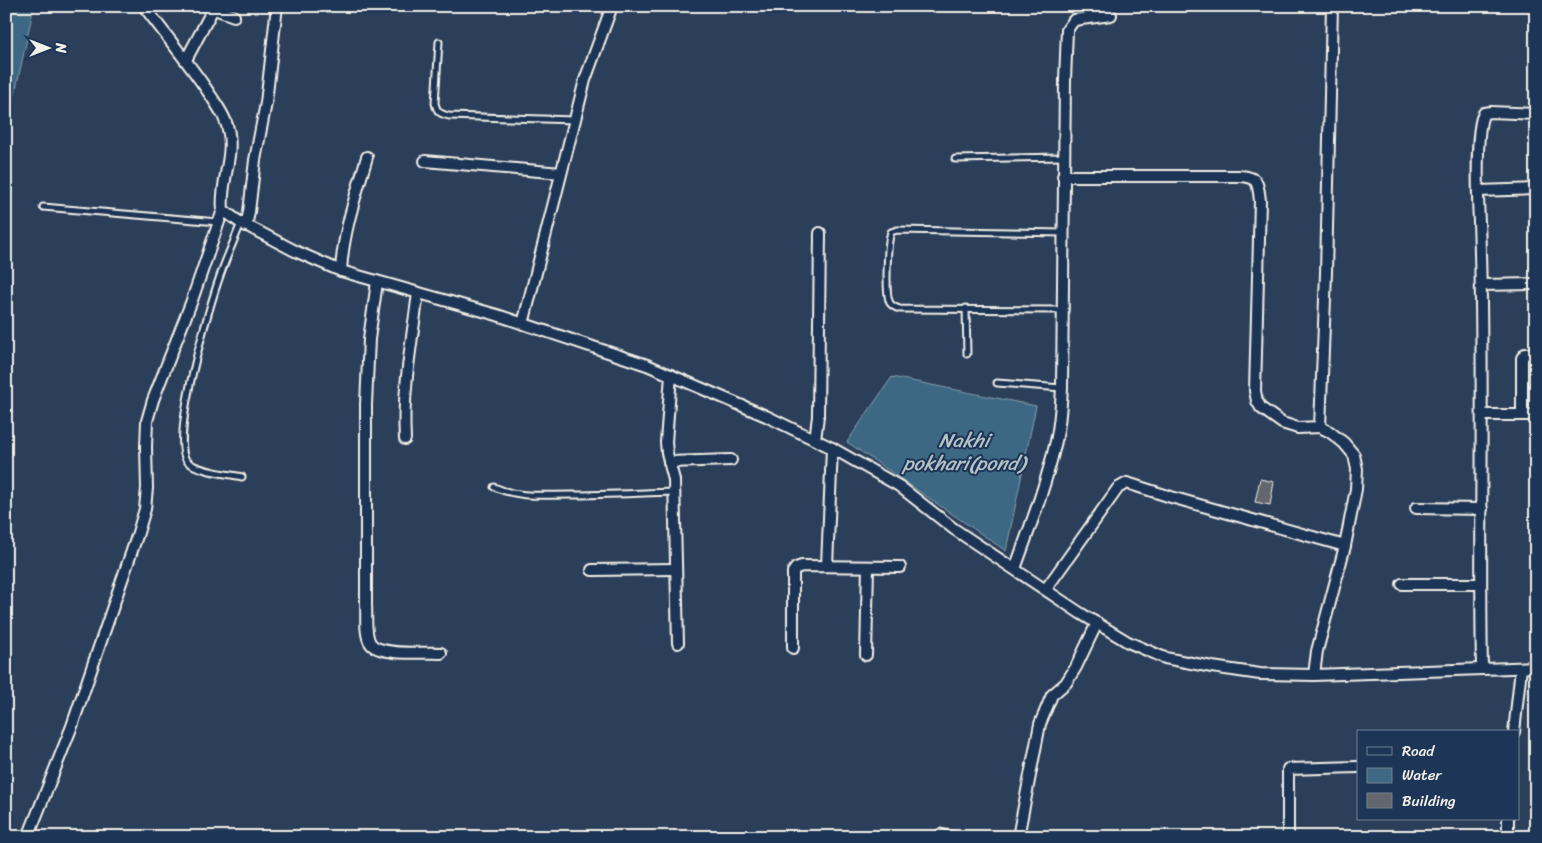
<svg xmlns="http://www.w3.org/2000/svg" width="1542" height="843" viewBox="0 0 1542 843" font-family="Sriracha,sans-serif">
  <rect width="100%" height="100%" fill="#2b3f5b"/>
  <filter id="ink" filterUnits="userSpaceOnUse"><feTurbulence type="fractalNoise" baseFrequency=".02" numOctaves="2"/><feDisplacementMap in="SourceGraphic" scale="10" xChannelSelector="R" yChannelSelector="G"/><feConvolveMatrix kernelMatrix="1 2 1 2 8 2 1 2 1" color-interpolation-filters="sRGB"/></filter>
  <g filter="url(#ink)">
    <g fill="#3e6884" stroke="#879fac">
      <polygon points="6,6 34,6 6,135"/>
      <polygon points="892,377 1036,406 1006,551 847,442"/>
    </g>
    <polygon fill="#62666d" stroke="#f4f1e8" points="1260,479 1274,482 1270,505 1255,502"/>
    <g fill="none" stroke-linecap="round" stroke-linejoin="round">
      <defs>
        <g id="lane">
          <path d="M439,42l-4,61c2,10 6,11 14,13l126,4"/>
          <polyline points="955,159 1063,157"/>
          <polyline points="43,207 218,222"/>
          <path d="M241,223c-7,18 -15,35 -21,53 -10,28 -51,165 -33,185 9,10 42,13 55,16"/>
          <polyline points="966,308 967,354"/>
          <path d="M1062,310l-162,-1c-4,-1 -7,-2 -10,-6 -5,-8 -3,-60 1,-71l6,-2 166,3"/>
          <polyline points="997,383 1062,388"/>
          <path d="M494,487c24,11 49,8 76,8 35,0 69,-2 104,-3"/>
          <polyline points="940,832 961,837"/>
        </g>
        <g id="street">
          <path d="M144,6c22,30 46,58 67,90 7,11 16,23 18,38 4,25 -9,50 -6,76l15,11 57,30 46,20 156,44 150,50 119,51 66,32 67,38 55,43 126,84 48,29 37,16 47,9 48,7 54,1 222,-8"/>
          <polyline points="206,6 234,16"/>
          <polyline points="186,60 213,9"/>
          <polyline points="425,161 561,173"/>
          <path d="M1063,176h177c19,1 18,8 20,25l-5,190 2,10 4,7 21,15 16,5 22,-1 10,5 14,11 10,12 3,14 -1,20 -11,57 -28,105 -3,24"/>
          <polyline points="1478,191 1536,189"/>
          <polyline points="246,226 249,212 255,160 266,103 277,6"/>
          <path d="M341,271c2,-39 15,-76 26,-114"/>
          <path d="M377,282l-8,57 -3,65v201c1,11 -2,30 5,39 10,12 55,8 70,9"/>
          <polyline points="1482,285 1536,284"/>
          <polyline points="523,324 585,80 612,6"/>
          <polyline points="671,375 666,442 667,453 674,480 678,643"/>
          <polyline points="1483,415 1536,415"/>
          <polyline points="1522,415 1522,358 1525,354 1536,353"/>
          <polyline points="1320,427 1326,273 1332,6"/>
          <path d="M405,439c-3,-48 7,-98 13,-146"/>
          <polyline points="815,440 818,416 820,233"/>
          <polyline points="669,462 731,460"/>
          <polyline points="1416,508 1482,509"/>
          <polyline points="827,566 832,448"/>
          <path d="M1015,569c15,-42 31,-84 41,-128 4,-17 5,-35 6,-53l3,-308 2,-50 7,-10 37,-5"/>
          <polyline points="592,570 676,569"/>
          <polyline points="1402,584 1481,584"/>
          <polyline points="1046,589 1118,488 1127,483 1171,497 1345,546"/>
          <polyline points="793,648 793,572 796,568 802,566 900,567"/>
          <polyline points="866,655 868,567"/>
          <path d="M1482,669c-3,-149 3,-298 -3,-447 -1,-20 -4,-94 5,-109l7,-1 45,2"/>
          <polyline points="1514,732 1521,668"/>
          <polyline points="28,837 72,726 137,536 145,509 147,488 146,447 147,421 153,400 191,303 223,210"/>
          <polyline points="1018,837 1040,724 1052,695 1066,683 1076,667 1097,623"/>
          <polyline points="1288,837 1288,769 1358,767"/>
          <polyline points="1508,837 1508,819"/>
        </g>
      </defs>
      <use href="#lane" stroke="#f4f1e8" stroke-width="9"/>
      <use href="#street" stroke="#f4f1e8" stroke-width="14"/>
      <use href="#lane" stroke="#1d3557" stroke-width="5"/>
      <use href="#street" stroke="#1d3557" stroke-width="10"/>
    </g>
  </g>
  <g text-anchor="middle" stroke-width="4" stroke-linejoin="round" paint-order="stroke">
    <g font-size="20" font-style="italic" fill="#b4c1c5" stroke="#1d3557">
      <text x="964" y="447">Nakhi<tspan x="964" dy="23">pokhari(pond)</tspan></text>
    </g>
  </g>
  <rect width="1542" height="843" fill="none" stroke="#1d3557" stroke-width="25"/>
  <rect x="12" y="12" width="1517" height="818" fill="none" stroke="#f4f1e8" stroke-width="2" filter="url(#ink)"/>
  <rect x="1357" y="730" width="162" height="90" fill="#1d3557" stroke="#738091"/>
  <rect x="1367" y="747" width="25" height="8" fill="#1d3557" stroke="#738091"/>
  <text x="1402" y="756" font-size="15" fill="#f4f1e8">Road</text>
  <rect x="1367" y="768" width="25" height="15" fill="#3e6884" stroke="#738091"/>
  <text x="1402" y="780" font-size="15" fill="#f4f1e8">Water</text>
  <rect x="1367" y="793" width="25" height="15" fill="#62666d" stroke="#738091"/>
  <text x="1402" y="806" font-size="15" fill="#f4f1e8">Building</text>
  <g transform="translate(48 48) rotate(90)" stroke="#1d3557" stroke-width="4" paint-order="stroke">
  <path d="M0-4L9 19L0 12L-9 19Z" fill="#f4f1e8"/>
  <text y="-8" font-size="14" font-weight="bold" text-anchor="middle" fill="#f4f1e8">N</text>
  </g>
</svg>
